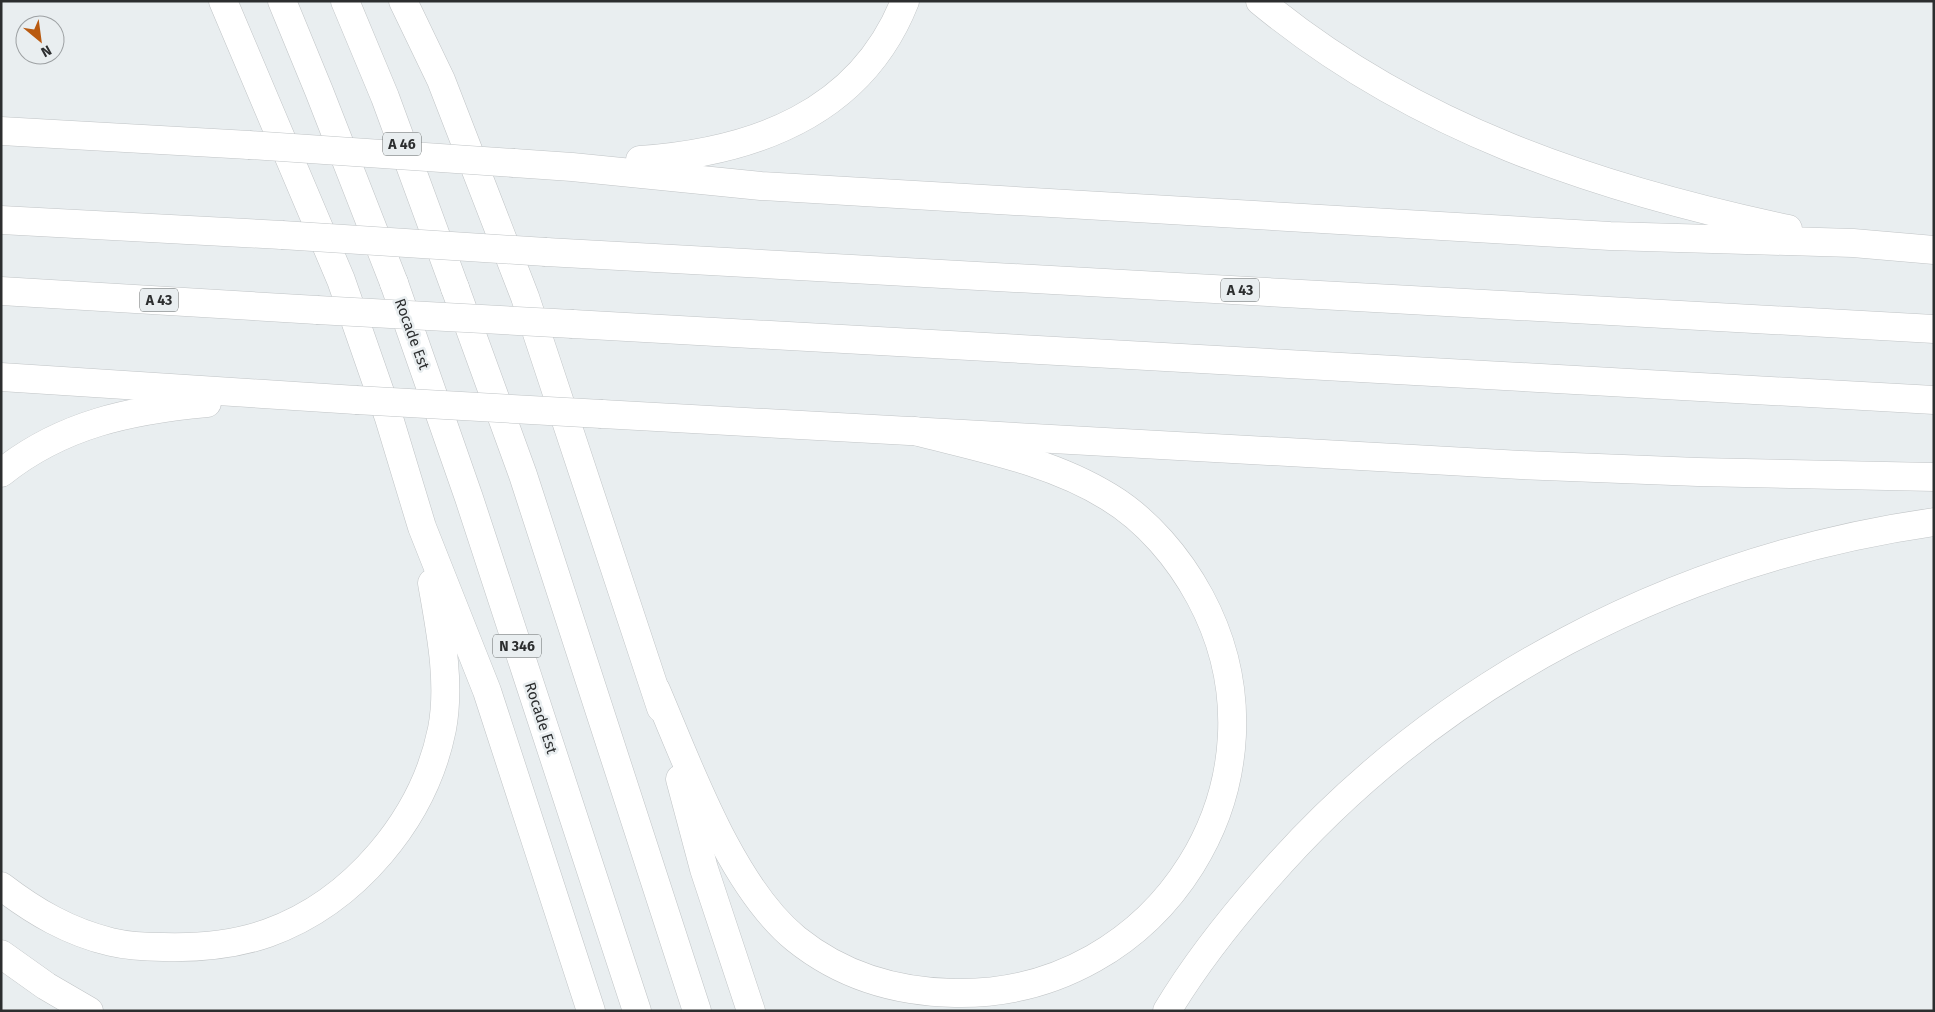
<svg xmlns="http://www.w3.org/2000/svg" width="1935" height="1012" viewBox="0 0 1935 1012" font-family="'Fira Sans',sans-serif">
  <rect width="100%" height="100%" fill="#e9eef0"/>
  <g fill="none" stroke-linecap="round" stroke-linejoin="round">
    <defs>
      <g id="trunk">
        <polyline points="394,283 469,498 637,1011"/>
        <polyline points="455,288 523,475 697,1011"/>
      </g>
      <g id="motorway">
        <polyline points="223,1 341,280 389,418 422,527 487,691 591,1011"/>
        <polyline points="282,1 319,91 394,283"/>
        <polyline points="345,1 385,97 455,288"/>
        <polyline points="403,1 441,80 525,297 661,708"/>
        <path d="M1260,1c154,127 335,187 528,228"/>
        <polyline points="1,131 249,145"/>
        <path d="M640,160c112,-8 220,-45 265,-159"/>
        <polyline points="514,163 572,167 761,186 1610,236 1853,243 1934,250"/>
        <polyline points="1,220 282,235"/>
        <polyline points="546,252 1934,329"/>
        <polyline points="1,291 317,310"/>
        <polyline points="573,324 1934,400"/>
        <polyline points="1,377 356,400"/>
        <polyline points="602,414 1521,465 1698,472 1934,477"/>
        <path d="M1,473c61,-49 130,-63 206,-70"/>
        <path d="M656,690c33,77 75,196 140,249 46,37 101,53 159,54 205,4 343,-214 245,-396 -21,-39 -53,-77 -91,-100 -58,-36 -129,-49 -194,-66"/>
        <polyline points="680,779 704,869 751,1011"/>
        <path d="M1,886c34,26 68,46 110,56 17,4 35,5 52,5 35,1 71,-2 105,-14 86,-31 156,-114 174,-204 9,-47 -2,-100 -10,-146"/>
        <polyline points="1,954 46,986 89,1011"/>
        <path d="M1167,1011c28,-47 63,-91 99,-132 171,-197 410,-320 668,-357"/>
      </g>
    </defs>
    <use href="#trunk" stroke="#c0c4c6" stroke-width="29"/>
    <use href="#motorway" stroke="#c0c4c6" stroke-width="29"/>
    <use href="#trunk" stroke="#fff" stroke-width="28"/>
    <use href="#motorway" stroke="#fff" stroke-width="28"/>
    <defs>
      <g id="motorway-bridge">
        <polyline points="249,145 514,163"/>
        <polyline points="282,235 546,252"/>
        <polyline points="317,310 573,324"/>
        <polyline points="356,400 602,414"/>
      </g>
    </defs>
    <use href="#motorway-bridge" stroke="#c0c4c6" stroke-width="29" stroke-linecap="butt"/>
    <use href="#motorway-bridge" stroke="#fff" stroke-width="28"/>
  </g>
  <g text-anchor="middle" stroke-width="5" stroke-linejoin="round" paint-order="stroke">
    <g fill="#e9eef0" stroke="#656869" stroke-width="1">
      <rect x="383" y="132.5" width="38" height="23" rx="4"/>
      <rect x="1221" y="278.5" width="38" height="23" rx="4"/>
      <rect x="140" y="288.5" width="38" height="23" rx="4"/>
      <rect x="493" y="634.5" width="48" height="23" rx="4"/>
    </g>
    <g font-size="14" font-weight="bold" fill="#2c2e2f">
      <text x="402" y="149">A 46</text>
      <text x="1240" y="295">A 43</text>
      <text x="159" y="305">A 43</text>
      <text x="517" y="651">N 346</text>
    </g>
    <g font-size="15" fill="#2c2e2f" stroke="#e9eef0">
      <text transform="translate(412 334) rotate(70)" y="5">Rocade Est</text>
      <text transform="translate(541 718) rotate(72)" y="5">Rocade Est</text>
    </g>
  </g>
  <rect width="1935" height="1012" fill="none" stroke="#2c2e2f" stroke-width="5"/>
  <g transform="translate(40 40) rotate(151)"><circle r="24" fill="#e9eef0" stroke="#9da1a3"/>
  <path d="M0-4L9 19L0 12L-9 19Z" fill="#b95a10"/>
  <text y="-8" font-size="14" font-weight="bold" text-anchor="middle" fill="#2c2e2f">N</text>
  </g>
</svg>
